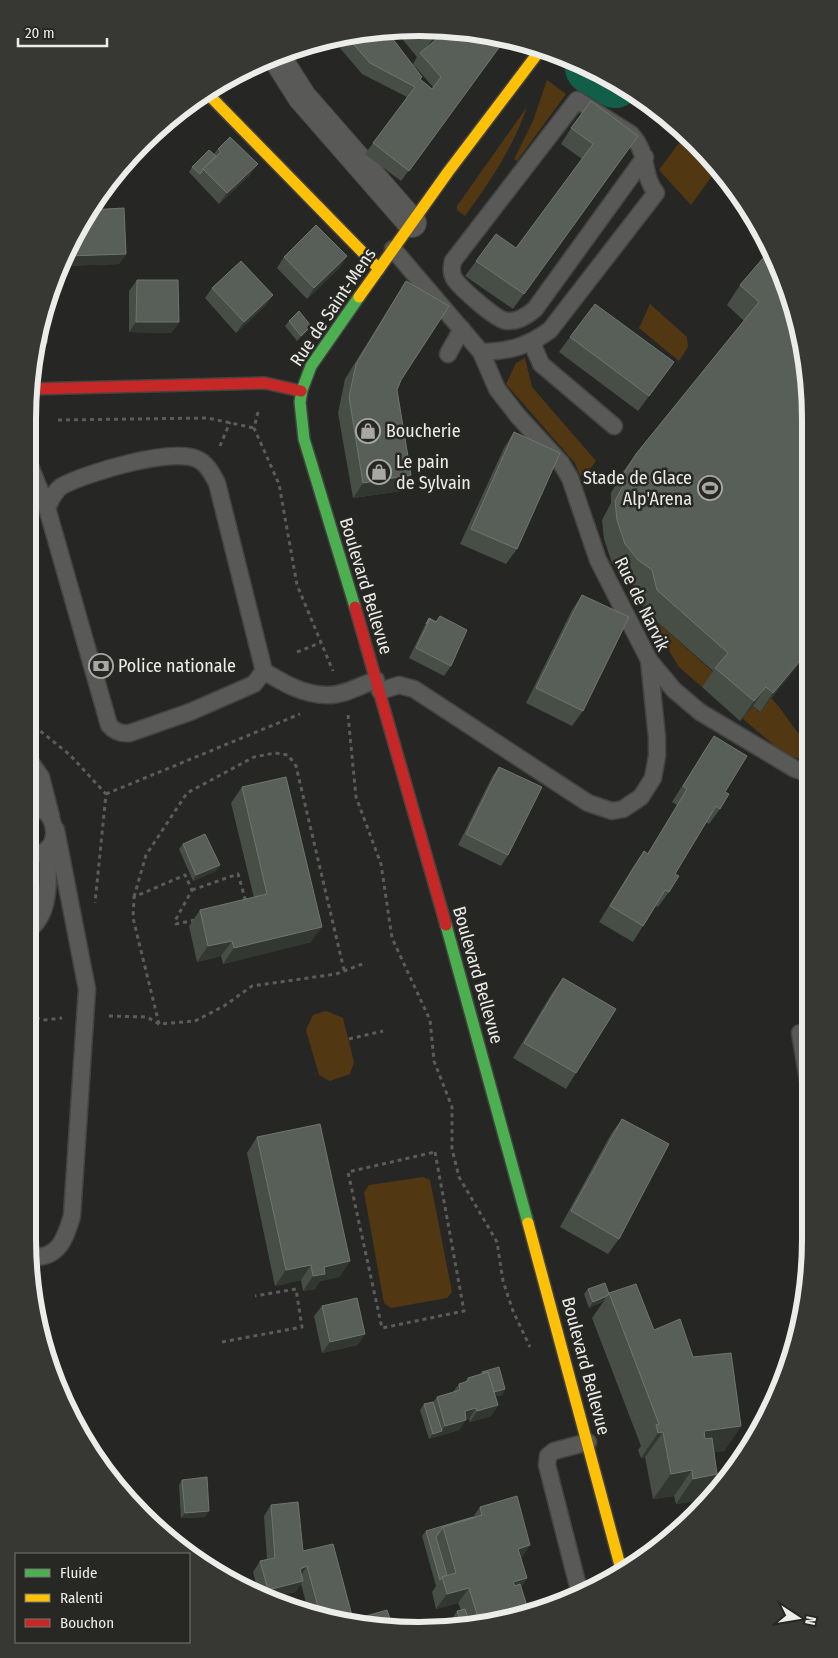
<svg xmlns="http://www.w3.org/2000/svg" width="838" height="1658" viewBox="0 0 838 1658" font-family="'Fira Sans Condensed',sans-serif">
  <rect width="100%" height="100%" fill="#262725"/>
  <g fill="#523713">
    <polygon points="547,80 566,94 517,161 514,159 533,121"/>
    <path d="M527,107c-14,41 -37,74 -62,109l-8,-6v-4z"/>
    <polygon points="682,139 693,144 733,186 714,173 691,205 659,170"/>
    <polygon points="650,304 687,337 688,347 679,361 639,328"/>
    <polygon points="525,358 532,387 596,461 587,473 580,476 575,463 506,384 516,363"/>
    <polygon points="644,610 714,673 702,687 679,667"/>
    <path d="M770,697c15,14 22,33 38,45v20l-25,-9 -41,-35 11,-12 6,6z"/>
    <polygon points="326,1011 343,1018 354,1062 350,1074 330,1081 319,1075 306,1030 313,1015"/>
    <polygon points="423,1177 430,1180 452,1292 447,1298 391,1308 384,1303 364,1192 369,1185"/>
  </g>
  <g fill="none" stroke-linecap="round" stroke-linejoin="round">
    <polyline stroke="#135e49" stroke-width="52" points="591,68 615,82"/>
    <defs>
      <g id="lane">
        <polyline points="532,343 541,364 614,426"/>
        <path d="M481,352c28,-1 46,-5 69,-22l106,-137c-15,-19 -6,-38 -25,-59l-54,-34 -124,161c-2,7 -2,13 2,19 7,9 42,41 52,41 11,1 20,-5 28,-12l110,-152"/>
        <polyline points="448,354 462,329"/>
        <polyline points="28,461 47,508"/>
        <polyline points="649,660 674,690 700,712 795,769 808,773"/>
        <path d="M264,671l-10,13 -64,28 -60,21c-9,1 -15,-1 -21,-8l-62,-217c4,-8 7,-17 15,-22 24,-13 110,-39 135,-27 10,4 15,15 20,24l47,188c19,12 40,24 63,24 16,1 34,-10 49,-15"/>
        <polyline points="380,691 399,685 414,689 588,803 612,811 623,809 641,797 653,778 657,756 657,738 649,660 598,560 570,478 561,463 518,416 497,389 481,352 393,249"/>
        <polyline points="28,759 41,777 51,816"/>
        <path d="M28,854c27,5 34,-27 17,-43l-17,-3"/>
        <path d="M28,930c25,-17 19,-55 20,-82"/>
        <polyline points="800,1033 809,1086"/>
        <path d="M30,1257c29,2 35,-18 42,-41l15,-227 -31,-159"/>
        <polyline points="580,1594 547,1465 548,1456 554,1451 588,1442"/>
      </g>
      <polyline id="street" points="276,56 302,97 412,223"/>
      <g id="fast">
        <polyline points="355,607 304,439 300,402 302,390 311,366 359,297"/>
        <polyline points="446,925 528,1223"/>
      </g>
      <g id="slow">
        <polyline points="206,92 379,269"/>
        <polyline points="359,297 448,172 541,49"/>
        <polyline points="528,1223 621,1569"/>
      </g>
      <g id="jam">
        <polyline points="29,389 265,383 301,391"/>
        <polyline points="355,607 446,925"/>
      </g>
    </defs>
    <use href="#lane" stroke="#434442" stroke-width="19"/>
    <use href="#street" stroke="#434442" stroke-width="30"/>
    <use href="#fast" stroke="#434442" stroke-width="14"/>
    <use href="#slow" stroke="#434442" stroke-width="14"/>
    <use href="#jam" stroke="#434442" stroke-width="14"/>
    <g stroke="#5c5c5b" stroke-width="3" stroke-dasharray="4 4" stroke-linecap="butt">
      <polyline points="258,412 254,428 279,484 297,585 333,671"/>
      <polyline points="58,420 208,418 254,428"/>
      <polyline points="220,446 230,422"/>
      <polyline points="297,652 320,643"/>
      <polyline points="348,715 356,797 381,864 392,938 430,1020 434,1061 452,1107 452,1149 459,1177 497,1242 503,1281 513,1311 530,1347"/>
      <polyline points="28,721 70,755 106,794 95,903"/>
      <polyline points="106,794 300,714"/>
      <polyline points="192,890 238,874 246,902"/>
      <polyline points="134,897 146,855 187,793 254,757 275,753 288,755 296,766 344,970"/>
      <polyline points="28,1016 45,1020 62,1018"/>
      <polyline points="109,1016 147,1017 159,1024 195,1021 224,1006 252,986 336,974 365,963"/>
      <polyline points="159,1024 133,918 134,897 185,875 192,890 175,921 176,924 195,920"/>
      <polyline points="349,1039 383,1031"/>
      <polygon points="435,1152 464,1311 382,1328 348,1172"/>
      <polyline points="222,1342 302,1327 296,1289 255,1296"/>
    </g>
    <use href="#lane" stroke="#595958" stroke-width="16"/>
    <use href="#street" stroke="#595958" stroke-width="28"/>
    <use href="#fast" stroke="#4caf50" stroke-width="11"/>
    <use href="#slow" stroke="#ffc107" stroke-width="11"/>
    <use href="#jam" stroke="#c62828" stroke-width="11"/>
  </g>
  <g fill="#464e46">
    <polygon points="444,28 506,38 401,181 365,154 407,97 362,74 340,48 348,38 421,80 432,89 433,87 413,64 417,57 395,30"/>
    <polygon points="186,110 151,142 148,138 161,125"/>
    <polygon points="571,128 638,136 513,309 465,276 496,234 516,248 582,159 561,144"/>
    <polygon points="218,149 250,175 219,204 189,172 192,167 214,154"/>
    <polygon points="68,246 126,254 119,264 60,266"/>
    <polygon points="770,250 808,653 760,712 753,706 740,721 702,687 713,671 644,610 638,590 625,579 612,563 604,539 602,520 611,503 611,493 622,473 636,454 744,321 727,305 740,285"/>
    <polygon points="347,256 340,267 307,299 277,268 284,257"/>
    <polygon points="137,280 179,322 171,333 129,332 129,291"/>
    <polygon points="406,281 401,380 397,390 401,491 353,498 338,413 345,379 396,297"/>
    <polygon points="212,288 273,295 265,306 236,333 205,298"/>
    <polygon points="289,321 311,326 307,332 297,341 285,326"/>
    <polygon points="570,337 663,377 638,411 559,352"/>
    <polygon points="514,432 517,549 506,564 460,544 504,448"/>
    <polygon points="582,595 583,711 572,726 526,703 572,610"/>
    <polygon points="440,616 451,666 444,676 409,658 426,623 429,618 436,622"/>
    <polygon points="714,736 725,792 720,809 709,824 706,822 675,874 669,892 658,907 656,906 643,926 633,942 599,922 633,867 644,851 647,854 677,805 672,802 704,751"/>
    <polygon points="499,767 508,855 501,866 458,845 492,777"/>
    <polygon points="242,787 311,942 223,964 221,956 197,962 189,926 200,910 254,898 231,803"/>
    <polygon points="183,844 216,871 193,881 179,849"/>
    <polygon points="563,978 576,1073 566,1089 513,1058 552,993"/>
    <polygon points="622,1119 619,1239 608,1254 560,1227 611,1134"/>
    <polygon points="257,1137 350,1261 339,1277 320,1281 315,1289 303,1291 301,1280 275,1286 247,1153"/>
    <polygon points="588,1289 609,1294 609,1293 654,1330 693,1357 741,1426 724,1451 714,1452 717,1474 700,1500 676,1504 674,1496 653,1499 645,1457 641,1458 638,1450 641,1446 592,1318 604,1301 589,1308 584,1294"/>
    <polygon points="322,1306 358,1345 322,1353 314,1316"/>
    <polygon points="482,1372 505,1389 502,1395 495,1396 498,1405 491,1416 470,1422 469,1419 466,1419 459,1430 429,1439 420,1410 424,1404 433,1402 437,1397 453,1392 459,1384 464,1383 468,1378 480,1374"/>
    <polygon points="182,1480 205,1517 181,1518 179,1485"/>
    <polygon points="271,1505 303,1551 342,1623 308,1610 301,1584 295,1592 275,1597 258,1591 253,1572 260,1561 267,1559 264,1516"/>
    <polygon points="480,1507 521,1558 527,1578 521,1587 528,1609 470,1627 457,1627 453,1617 457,1611 461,1610 458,1603 436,1609 432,1592 436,1586 422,1536 426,1531 473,1517"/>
    <polygon points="359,1618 392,1625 356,1623"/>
  </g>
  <g fill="#323732">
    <polygon points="442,28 453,30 422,54 436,34"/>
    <polygon points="191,103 186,110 151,142 159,131 184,108"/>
    <polygon points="258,164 250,175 219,204 227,193"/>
    <polygon points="126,254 119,264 60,266 68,256"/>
    <polygon points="347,256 340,267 307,299 314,288"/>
    <polygon points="273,295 265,306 236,333 244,322"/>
    <polygon points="46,306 55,307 48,317 41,317"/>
    <polygon points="136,322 179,322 171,333 129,332"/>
    <polygon points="311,326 307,332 297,341 301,336"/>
    <polygon points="47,343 40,354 35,354 37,344"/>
    <polygon points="411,475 401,491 353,498 363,483"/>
    <polygon points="808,651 808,653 760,712 773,693"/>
    <polygon points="766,687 753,706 740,721 754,701"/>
    <polygon points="220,865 216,871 193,881 196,875"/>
    <polygon points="322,927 311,942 223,964 234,948"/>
    <polygon points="232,941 221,956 197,962 208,946"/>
    <polygon points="350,1261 339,1277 320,1281 315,1289 303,1291 313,1276 324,1267"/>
    <polygon points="311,1265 301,1280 275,1286 286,1270"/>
    <polygon points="607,1296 604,1301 589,1308 593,1302"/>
    <polygon points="365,1334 358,1345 322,1353 330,1342"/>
    <polygon points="505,1389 502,1395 486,1399 489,1394"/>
    <polygon points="498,1405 491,1416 470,1422 477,1411"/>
    <polygon points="476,1408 469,1419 457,1422 465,1411"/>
    <polygon points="466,1420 459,1430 429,1439 433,1434 442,1431 445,1426"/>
    <polygon points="741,1426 724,1451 691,1456 704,1431"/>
    <polygon points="663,1432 645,1457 641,1458 658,1433"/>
    <polygon points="692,1470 674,1496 653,1499 671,1474"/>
    <polygon points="717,1474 700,1500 676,1504 693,1479"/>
    <polygon points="209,1511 205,1517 181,1518 185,1513"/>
    <polygon points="530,1545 520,1561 518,1549"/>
    <polygon points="307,1566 300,1577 300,1569"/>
    <polygon points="527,1578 517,1594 513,1582"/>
    <polygon points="303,1581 295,1592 275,1597 265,1594 268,1590"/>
    <polygon points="469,1588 458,1603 436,1609 447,1594"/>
  </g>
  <g fill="#585f58" stroke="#6f756f">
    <polygon points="442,28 436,34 432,29"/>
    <polygon points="449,29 506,38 409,171 373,143 415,87 370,63 348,38 352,35 368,31 386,30 422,77 420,79 432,89 441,77 420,53"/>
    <polygon points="591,101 638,136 524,294 476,261 496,234 516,248 593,144 571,128"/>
    <polygon points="184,108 159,131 157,129 161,125"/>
    <polygon points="230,137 258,164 227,193 203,169 221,152 218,149"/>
    <polygon points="209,150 216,156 203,169 200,174 192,167"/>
    <polygon points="124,208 126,254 68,256 68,246 90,210"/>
    <polygon points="316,225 347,256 314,288 284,257"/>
    <polygon points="770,250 781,269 807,368 808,651 773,693 766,687 754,701 715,668 728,653 657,590 652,570 638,560 625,544 617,520 615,501 624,484 624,473 636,454 759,302 740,285"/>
    <polygon points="241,261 273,295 244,322 212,288"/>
    <polygon points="137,280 178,280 179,322 136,322"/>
    <polygon points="406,281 449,306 401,380 397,390 411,475 363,483 349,397 356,364"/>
    <polygon points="53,285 55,285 55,307 46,306 47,343 37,344 41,318"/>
    <polygon points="595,304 674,362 649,396 570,337"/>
    <polygon points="299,311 311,326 301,336 289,321"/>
    <polygon points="514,432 560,453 517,549 471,529"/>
    <polygon points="582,595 629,617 583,711 536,688"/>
    <polygon points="440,616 467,630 451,666 416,648 430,619 436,622"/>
    <polygon points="429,618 436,622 430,619 426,624"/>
    <polygon points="714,736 747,756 725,792 729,794 720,809 716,806 675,874 679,876 669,892 665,890 643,926 610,906 644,851 648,854 687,789 683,786"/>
    <polygon points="499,767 542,787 508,855 466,834"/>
    <polygon points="286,777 322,927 234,948 232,941 208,946 200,910 267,894 242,787"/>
    <polygon points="205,834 220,865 196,875 183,844"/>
    <polygon points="563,978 616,1009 576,1073 524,1043"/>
    <polygon points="622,1119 669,1144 619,1239 571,1211"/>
    <polygon points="320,1124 350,1261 324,1267 325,1274 313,1276 311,1265 286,1270 257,1137"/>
    <polygon points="605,1283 609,1294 607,1296 593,1302 588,1289"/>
    <polygon points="636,1284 654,1330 680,1319 693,1357 731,1353 741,1426 704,1431 705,1439 712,1438 717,1474 693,1479 692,1470 671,1474 663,1432 658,1433 656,1425 659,1424 609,1293"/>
    <polygon points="357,1298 365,1334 330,1342 322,1306"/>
    <polygon points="499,1367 505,1389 494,1392 488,1372 483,1373 482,1372"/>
    <polygon points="488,1372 498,1405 477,1411 476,1408 465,1411 466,1420 445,1426 437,1397 460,1390 459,1384 468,1381 468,1378"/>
    <polygon points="433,1402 442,1431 433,1434 424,1404"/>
    <polygon points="207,1477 209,1511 185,1513 182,1480"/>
    <polygon points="517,1496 530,1545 518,1549 527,1578 513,1582 515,1586 520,1584 528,1609 480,1624 469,1588 447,1594 442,1577 456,1573 443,1527 482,1515 480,1507"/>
    <polygon points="298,1502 303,1551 333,1544 354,1623 342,1623 320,1614 307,1566 300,1569 303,1581 268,1590 260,1561 275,1558 271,1505"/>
    <polygon points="473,1517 473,1518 443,1527 436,1537 447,1575 442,1577 440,1580 426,1531"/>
    <polygon points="465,1609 471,1627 462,1627 457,1611"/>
    <polygon points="387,1610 392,1625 361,1624 359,1618"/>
  </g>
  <defs>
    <symbol id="shop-ring" viewBox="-11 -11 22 22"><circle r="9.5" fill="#272824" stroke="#a7a8a5" stroke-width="1.5"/><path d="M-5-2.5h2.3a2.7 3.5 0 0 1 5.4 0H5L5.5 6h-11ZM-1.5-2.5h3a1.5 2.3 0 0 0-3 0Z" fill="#a7a8a5"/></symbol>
    <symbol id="stadium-ring" viewBox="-11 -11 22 22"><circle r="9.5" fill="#272824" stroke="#a7a8a5" stroke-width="1.5"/><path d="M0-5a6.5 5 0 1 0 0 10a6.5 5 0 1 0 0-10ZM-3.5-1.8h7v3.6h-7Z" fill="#a7a8a5"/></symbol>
    <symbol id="bank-ring" viewBox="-11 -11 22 22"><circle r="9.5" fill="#272824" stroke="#a7a8a5" stroke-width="1.5"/><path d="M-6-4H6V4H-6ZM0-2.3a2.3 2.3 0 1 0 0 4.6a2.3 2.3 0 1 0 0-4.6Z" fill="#a7a8a5"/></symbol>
  </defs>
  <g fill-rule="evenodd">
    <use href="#shop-ring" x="354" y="417" width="28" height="28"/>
    <use href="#shop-ring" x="365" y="458" width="28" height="28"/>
    <use href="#stadium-ring" x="696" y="474" width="28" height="28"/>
    <use href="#bank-ring" x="87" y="652" width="28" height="28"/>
  </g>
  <g text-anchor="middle" stroke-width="5" stroke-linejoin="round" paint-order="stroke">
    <g font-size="18" fill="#ecedea" stroke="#272824">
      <text transform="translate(333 307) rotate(-56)" y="6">Rue de Saint-Mens</text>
      <text transform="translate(366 586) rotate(73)" y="6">Boulevard Bellevue</text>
      <text transform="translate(642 604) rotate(64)" y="6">Rue de Narvik</text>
      <text transform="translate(478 975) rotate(74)" y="6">Boulevard Bellevue</text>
      <text transform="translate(586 1366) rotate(75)" y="6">Boulevard Bellevue</text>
    </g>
    <g font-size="18" fill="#ecedea" stroke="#272824" text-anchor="start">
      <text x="386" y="437">Boucherie</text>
      <text x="396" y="468">Le pain<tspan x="396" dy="21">de Sylvain</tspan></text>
      <text x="692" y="484" text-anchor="end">Stade de Glace<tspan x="692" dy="21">Alp'Arena</tspan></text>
      <text x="118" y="672">Police nationale</text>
    </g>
  </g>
  <path d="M0 0H838V1658H0ZM419 36H419A383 383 0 0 1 802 419V1239A383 383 0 0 1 419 1622H419A383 383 0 0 1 36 1239V419A383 383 0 0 1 419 36Z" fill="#373834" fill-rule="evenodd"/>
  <path fill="none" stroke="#ecedea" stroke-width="6" d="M419 36H419A383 383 0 0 1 802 419V1239A383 383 0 0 1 419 1622H419A383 383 0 0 1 36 1239V419A383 383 0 0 1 419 36Z"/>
  <rect x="15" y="1553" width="175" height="90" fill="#272824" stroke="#767773"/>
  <rect x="25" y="1569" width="25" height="8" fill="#4caf50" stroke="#767773"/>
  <text x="60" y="1578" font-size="15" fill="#ecedea">Fluide</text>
  <rect x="25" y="1594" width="25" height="8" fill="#ffc107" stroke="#767773"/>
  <text x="60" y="1603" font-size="15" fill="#ecedea">Ralenti</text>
  <rect x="25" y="1619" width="25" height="8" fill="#c62828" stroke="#767773"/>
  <text x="60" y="1628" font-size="15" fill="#ecedea">Bouchon</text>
  <g transform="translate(798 1618) rotate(102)" stroke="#272824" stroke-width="4" paint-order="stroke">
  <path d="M0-4L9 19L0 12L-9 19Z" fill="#ecedea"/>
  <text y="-8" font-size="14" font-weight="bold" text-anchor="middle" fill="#ecedea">N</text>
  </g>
  <path d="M18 38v8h89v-8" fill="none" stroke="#ecedea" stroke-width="2.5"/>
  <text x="25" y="38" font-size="15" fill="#ecedea" stroke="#272824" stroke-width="4" paint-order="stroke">20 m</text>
</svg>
